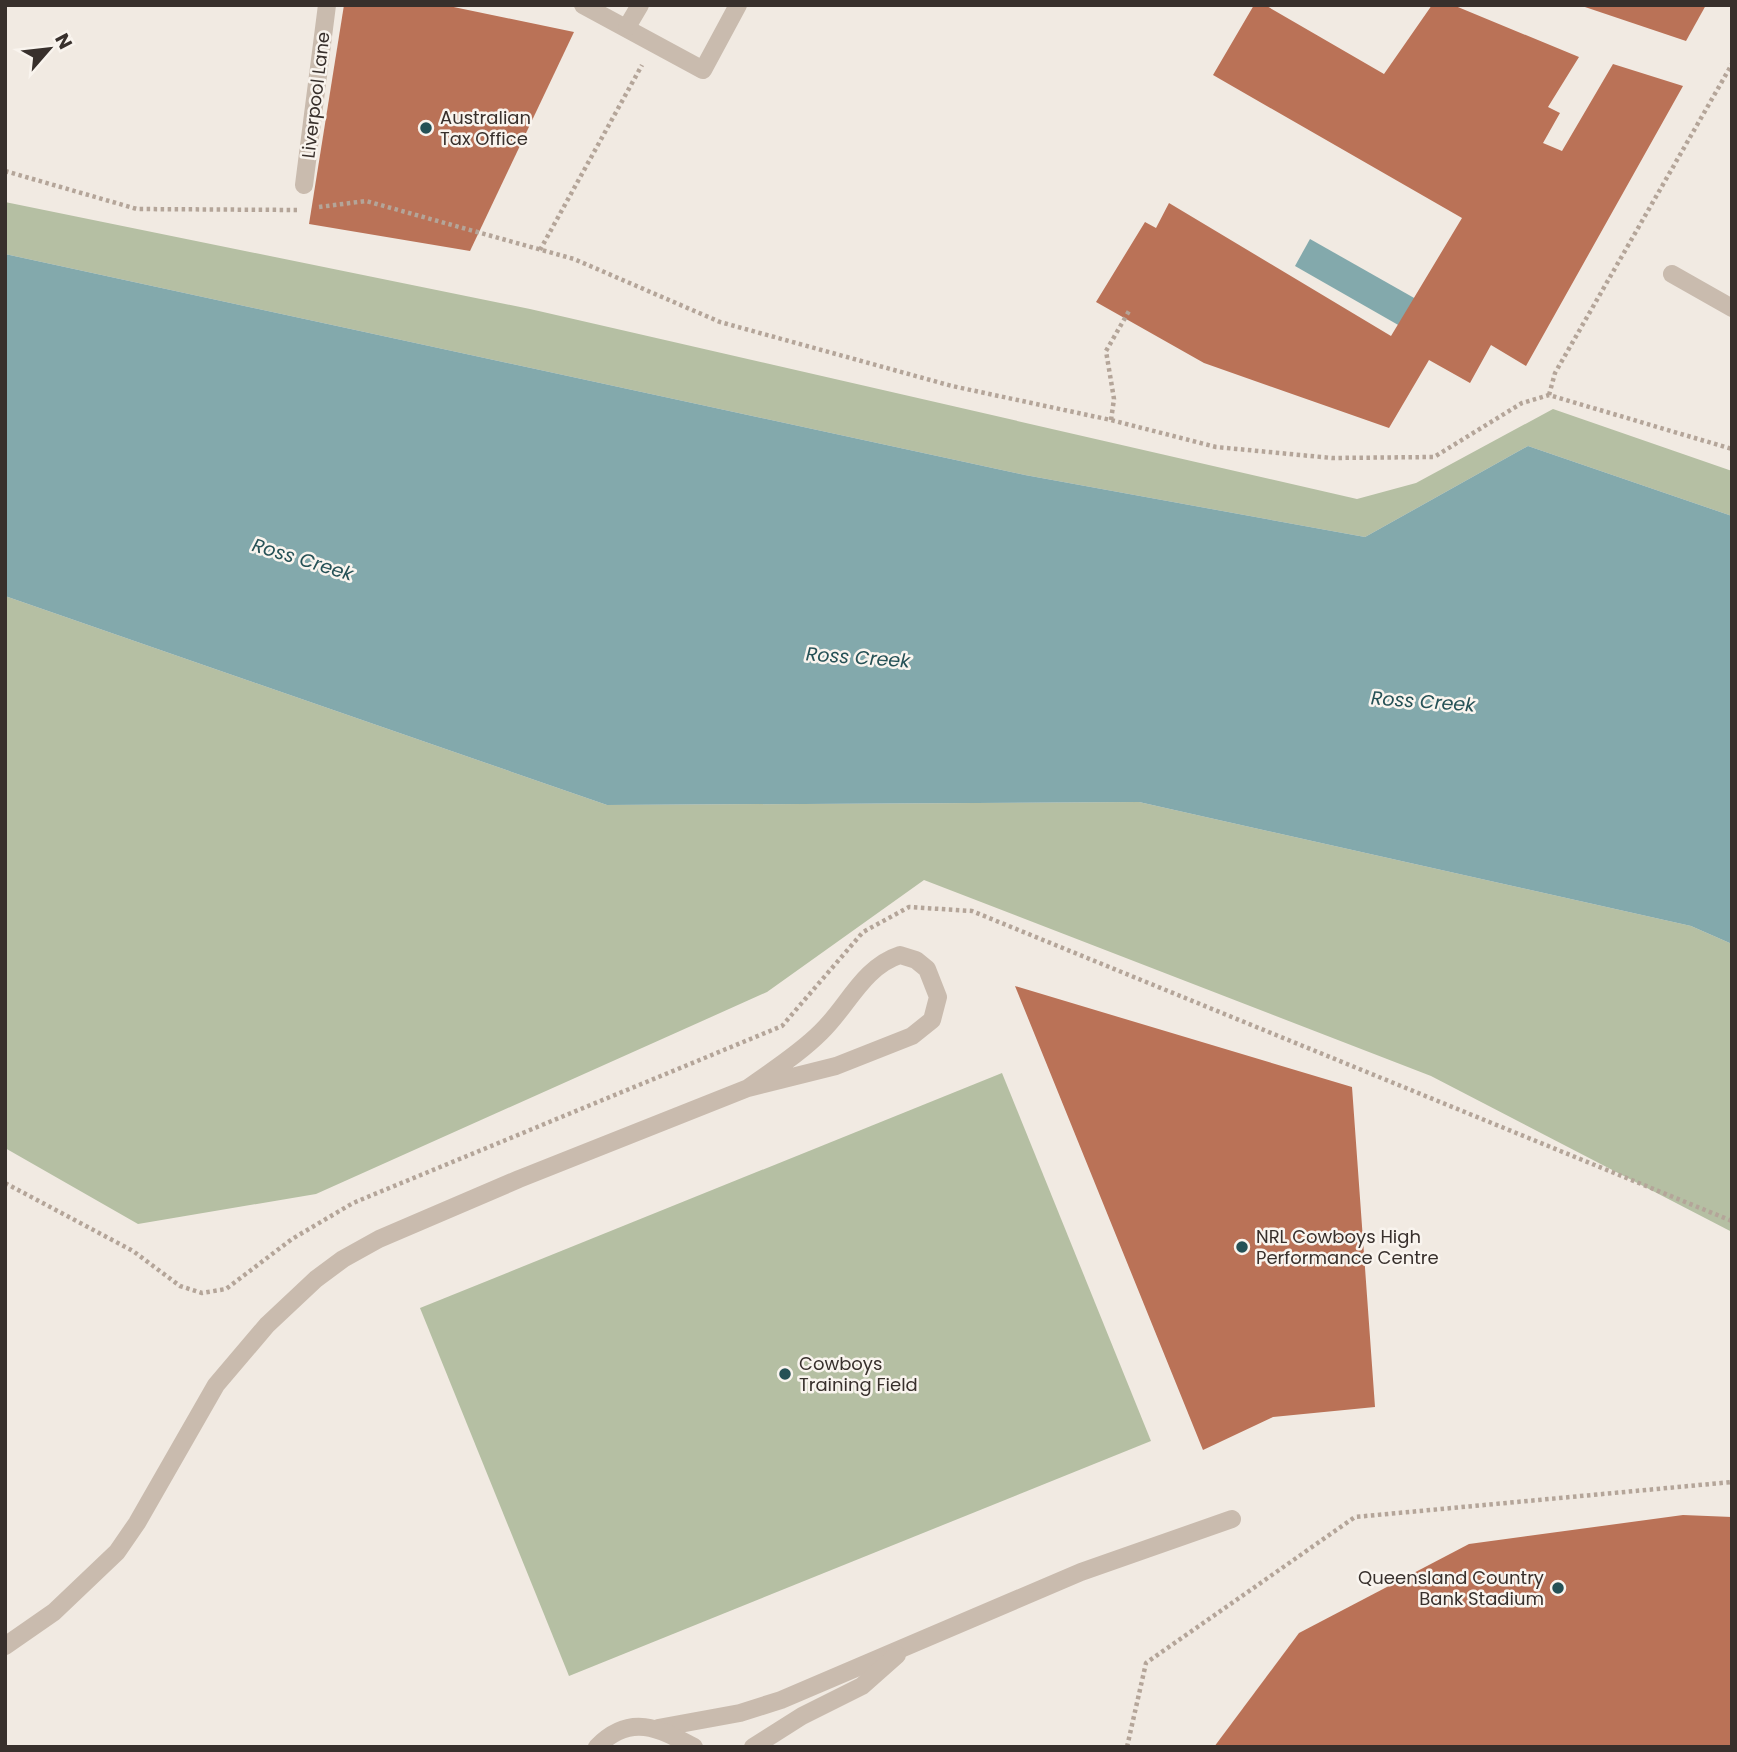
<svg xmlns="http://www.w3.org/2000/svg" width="1737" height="1752" viewBox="0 0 1737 1752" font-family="Poppins,sans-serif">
  <rect width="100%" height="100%" fill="#f1eae2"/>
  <g fill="#b5bfa3">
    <polygon points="5,202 530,309 1357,499 1416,483 1553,409 1732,471 1732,516 1528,446 1365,537 1025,475 5,254"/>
    <polygon points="5,596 607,805 1139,802 1691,926 1732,944 1732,1232 1431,1076 924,880 767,992 316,1194 138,1224 5,1148"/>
    <polygon points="1002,1073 1151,1441 569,1676 420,1308"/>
  </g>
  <g fill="#83a9ac">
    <polygon points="1310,239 1423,303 1407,330 1295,266"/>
    <polygon points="5,254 1025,475 1365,537 1528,446 1732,516 1732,944 1691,926 1139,802 607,805 5,596"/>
  </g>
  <g fill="#ba7257">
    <polygon points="344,5 444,5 574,32 470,251 309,224"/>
    <polygon points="1254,5 1265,5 1384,74 1432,5 1453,5 1579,57 1548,107 1560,113 1543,143 1562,151 1613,64 1683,86 1526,366 1491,345 1470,383 1429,360 1389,428 1204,363 1096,302 1145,222 1156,228 1169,203 1391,336 1462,218 1213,75"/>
    <polygon points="1579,5 1706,5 1686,41"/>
    <polygon points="1015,986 1352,1087 1375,1407 1273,1417 1203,1450"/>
    <polygon points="1683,1515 1732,1517 1732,1747 1214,1747 1299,1633 1469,1544"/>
  </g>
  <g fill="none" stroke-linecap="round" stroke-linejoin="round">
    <g stroke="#b4a599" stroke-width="4.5" stroke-dasharray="3.5 3.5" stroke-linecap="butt">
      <polyline points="5,171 137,209 297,210"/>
      <polyline points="319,207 366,201 574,259 720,322 952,386 1111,420 1216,447 1332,458 1434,457 1522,403 1549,395 1732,449"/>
      <polyline points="540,250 642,65"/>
      <polyline points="1549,395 1555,373 1732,64"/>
      <polyline points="1111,420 1114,399 1106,351 1129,311"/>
      <polyline points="5,1183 133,1251 180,1286 202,1293 226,1289 292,1239 353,1203 782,1026 863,932 909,907 972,911 1732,1221"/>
      <polyline points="1127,1747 1146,1663 1355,1517 1732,1482"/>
    </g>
    <g stroke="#c9bbae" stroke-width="18">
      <polyline points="583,5 703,70 738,5"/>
      <polyline points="627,27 640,5"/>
      <polyline points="304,185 327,5"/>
      <polyline points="1672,274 1732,308"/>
      <path d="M5,1646l49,-34 63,-60 20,-29 79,-138 51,-60 49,-46 27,-20 36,-20 140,-60 229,-91 88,-22 76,-30 20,-16 6,-23 -11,-28 -11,-9 -16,-5c-37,12 -52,51 -79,77 -22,22 -48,38 -73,56"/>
      <polyline points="658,1728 740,1713 781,1700 1081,1572 1232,1519"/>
      <path d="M597,1747c33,-34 62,-19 97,0"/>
      <polyline points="753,1747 802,1716 862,1686 897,1655"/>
    </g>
  </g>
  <g fill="#255156" stroke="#f9f4ee" stroke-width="2.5">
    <circle cx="426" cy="128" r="7"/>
    <circle cx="1242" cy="1247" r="7"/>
    <circle cx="785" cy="1374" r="7"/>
    <circle cx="1558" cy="1588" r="7"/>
  </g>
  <g text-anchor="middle" stroke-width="5" stroke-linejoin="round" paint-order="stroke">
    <g font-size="18" fill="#38302c" stroke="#f9f4ee">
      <text transform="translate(316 95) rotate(-83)" y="6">Liverpool Lane</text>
    </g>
    <g font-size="18" fill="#38302c" stroke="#f9f4ee" text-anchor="start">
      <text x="440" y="124">Australian<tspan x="440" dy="21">Tax Office</tspan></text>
      <text x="1256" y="1243">NRL Cowboys High<tspan x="1256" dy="21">Performance Centre</tspan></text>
      <text x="799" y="1370">Cowboys<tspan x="799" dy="21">Training Field</tspan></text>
      <text x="1544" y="1584" text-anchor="end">Queensland Country<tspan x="1544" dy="21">Bank Stadium</tspan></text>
    </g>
    <g font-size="19" font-style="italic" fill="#255156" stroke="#f9f4ee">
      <text transform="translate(303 559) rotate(17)" y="7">Ross Creek</text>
      <text transform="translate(858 657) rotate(4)" y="7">Ross Creek</text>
      <text transform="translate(1423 701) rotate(4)" y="7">Ross Creek</text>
    </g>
  </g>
  <rect width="1737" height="1752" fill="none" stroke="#38302c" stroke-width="14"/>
  <g transform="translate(49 49) rotate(62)" stroke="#f9f4ee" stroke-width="5" paint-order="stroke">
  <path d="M0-5L12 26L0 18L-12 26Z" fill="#38302c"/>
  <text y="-10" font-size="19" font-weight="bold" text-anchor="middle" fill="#38302c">N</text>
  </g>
</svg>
